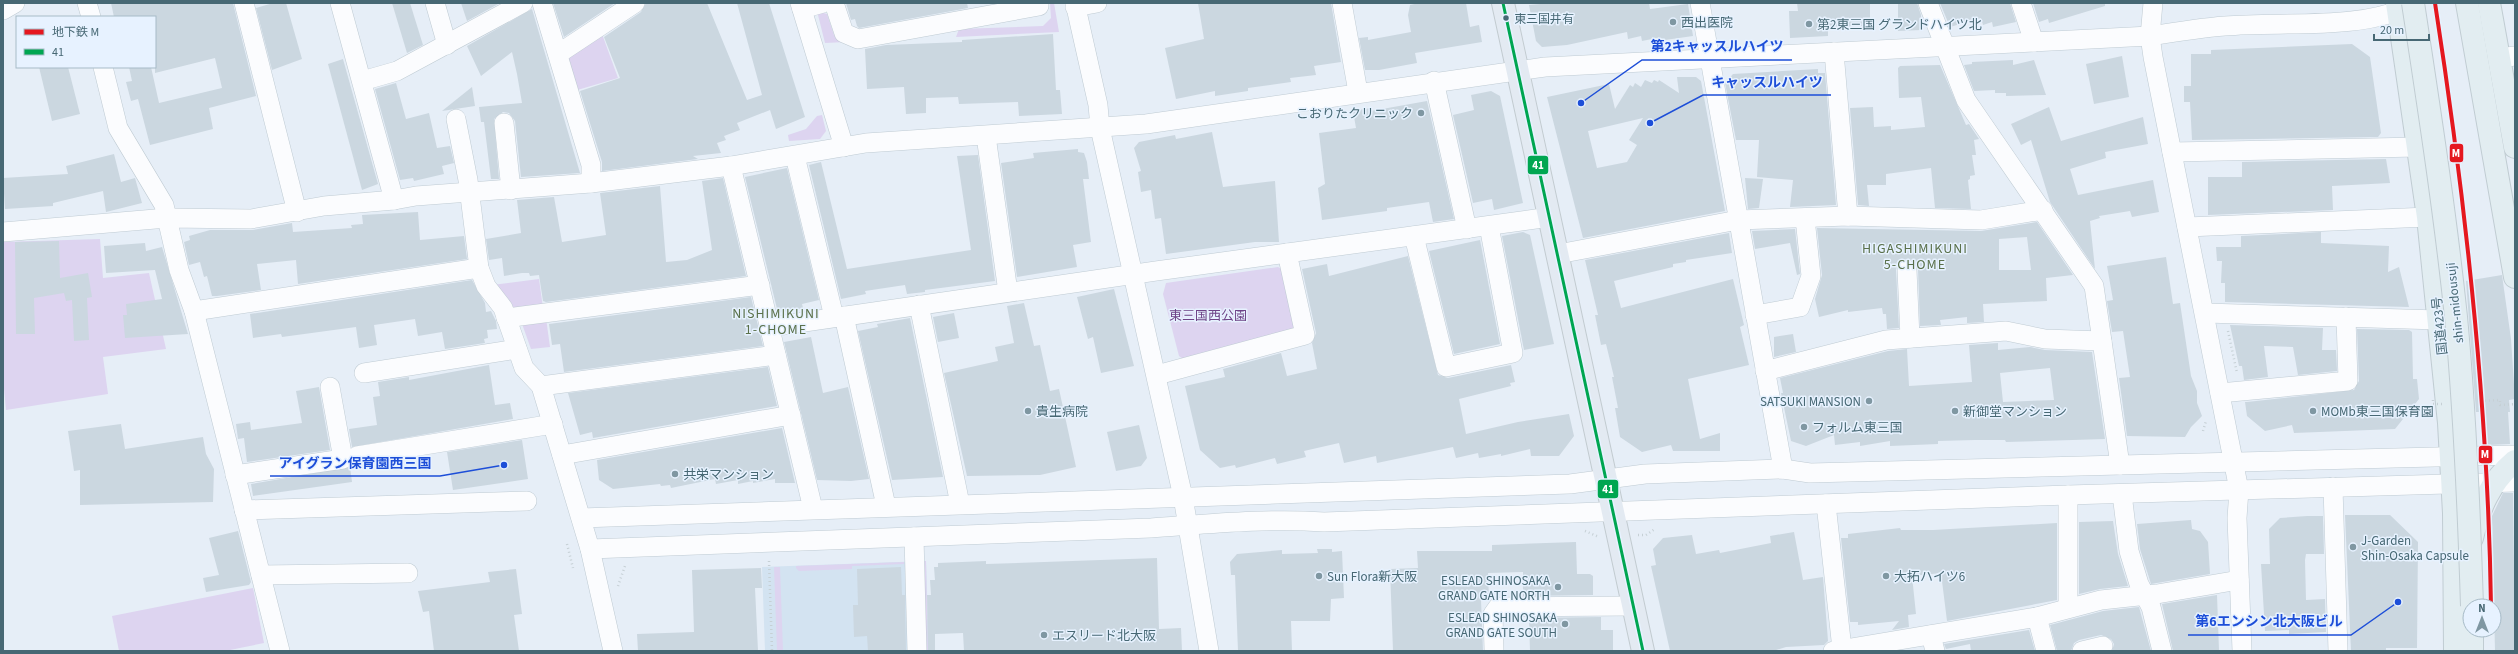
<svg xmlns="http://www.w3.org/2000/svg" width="2518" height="654" viewBox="0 0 2518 654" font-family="'Source Sans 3','Noto Sans JP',sans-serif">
  <rect width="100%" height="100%" fill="#e6eef7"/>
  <polygon fill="#d3e3f1" points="926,561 929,651 765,651 762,567"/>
  <g fill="#ddd4f0">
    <polygon points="1050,3 1054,3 1059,32 956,37 959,29 1043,26 1051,18"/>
    <polygon points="817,11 827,14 834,35 846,42 825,43"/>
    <polygon points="602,34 618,78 574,91 567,65 569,56"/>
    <polygon points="822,115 826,131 820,139 789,141 788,135 806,129 817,116"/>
    <polygon points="100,239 103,278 149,273 166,349 103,357 108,394 6,410 3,378 3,242"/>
    <polygon points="1278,267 1285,271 1294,329 1183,359 1179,356 1163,294 1166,283"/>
    <polygon points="539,279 543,308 514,310 492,285"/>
    <polygon points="546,318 550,347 531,349 521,321"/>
    <polygon points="922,561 926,561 928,651 924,651"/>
    <polygon points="904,562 904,564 852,566 852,569 799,571 796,568 796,566"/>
    <polygon points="774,567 780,567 783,651 777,651"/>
    <polygon points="253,588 264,643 225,651 119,651 112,616"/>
  </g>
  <g fill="#cbd7e0" fill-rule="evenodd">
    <polygon points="111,3 233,3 256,96 209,108 213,129 150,145 138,99 131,101 126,82 132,81 129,67 151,67 159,103 222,88 215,58 155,73 155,17 114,17"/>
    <polygon points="273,3 286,3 302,59 272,70 256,8"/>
    <polygon points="392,3 410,3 423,45 407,53"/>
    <polygon points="461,3 500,3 467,21"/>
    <polygon points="553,3 615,3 564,37"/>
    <polygon points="646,3 707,3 747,100 762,95 737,3 769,3 805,117 776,129 770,110 737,123 740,130 724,136 726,140 717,143 721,153 693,156 698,159 602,171 602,162 580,91 620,78 604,37 641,12"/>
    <polygon points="846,3 967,3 968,8 859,28 857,26 855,19 851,20"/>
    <polygon points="1198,3 1331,3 1341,62 1314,66 1316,75 1290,78 1291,82 1248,88 1248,91 1215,96 1215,91 1176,99 1165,48 1204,39"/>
    <polygon points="1419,3 1466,3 1470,27 1479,25 1482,42 1415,53 1417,63 1379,70 1365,70 1359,38 1368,37 1368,40 1411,32 1408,15 1410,5"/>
    <polygon points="1551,3 1649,3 1650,9 1688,4 1693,36 1658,41 1657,38 1642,41 1641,36 1628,39 1627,32 1567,45 1542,47 1536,41 1529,5"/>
    <polygon points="1797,3 1870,3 1870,26 1828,27 1828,36 1790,38 1789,11 1798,11"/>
    <polygon points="1898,3 1917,3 1921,15 1921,30 1898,31"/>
    <polygon points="1940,3 2010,3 2016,22 1993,27 1992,22 1983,25 1981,18 1950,27"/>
    <polygon points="2033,3 2105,3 2105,6 2049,23 2048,19 2039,22"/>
    <polygon points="532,9 580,173 521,177 515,121 509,113 503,112 494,119 499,179 491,179 484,122 481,122 479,107 522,103 517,74 512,52 481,76 467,46"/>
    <polygon points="1053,34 1056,90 1060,90 1062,114 1019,116 1018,102 959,104 958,97 926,98 926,113 906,114 904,87 867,89 865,49 886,45 962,42 962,40"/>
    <polygon points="2352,44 2370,57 2381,133 2378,137 2192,140 2190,102 2184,102 2184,86 2191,86 2191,54 2211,54 2211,50"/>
    <polygon points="2122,56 2129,97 2094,104 2086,64"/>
    <polygon points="343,59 378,184 362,190 328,64"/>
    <polygon points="2013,60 2013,65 2034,60 2046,95 2006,96 2006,93 1995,93 1995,90 1974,91 1964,65 1972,64 1972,62"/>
    <polygon points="1940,65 1966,125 1969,124 1979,139 1974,140 1976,155 1972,155 1975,175 1970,176 1970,179 1968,180 1971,209 1935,208 1931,168 1886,174 1886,185 1867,185 1869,206 1858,205 1850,108 1873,107 1874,127 1891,126 1891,130 1925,127 1921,97 1899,98 1898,68 1900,66"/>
    <polygon points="39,67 68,67 80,114 52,121"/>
    <polygon points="1818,69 1818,73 1825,73 1836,205 1790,207 1793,180 1757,177 1759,140 1736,140 1725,83 1733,74"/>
    <path d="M1677,77h19l5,4 24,130 -142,27 -36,-141 62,-13 6,25 15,-24 3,2 2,-4 6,4 4,-7 7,3 2,-3 4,2 1,-2 20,13zM1643,118l-14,22 8,5 -10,17 -30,6 -9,-37z"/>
    <polygon points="396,83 406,119 429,113 437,148 450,146 454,163 442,166 444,174 414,181 413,178 400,180 375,89"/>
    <polygon points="472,87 475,106 442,111"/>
    <polygon points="1491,91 1500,96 1523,203 1494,210 1492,199 1473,203 1453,115 1474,110 1471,95"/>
    <polygon points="1427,101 1454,219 1433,222 1429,202 1387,208 1387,211 1322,220 1318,188 1325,184 1319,133 1356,128 1353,111 1371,108 1371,111"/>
    <polygon points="2049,107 2061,141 2143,117 2148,144 2105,152 2106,158 2070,169 2078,195 2153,180 2159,212 2132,217 2130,211 2099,216 2100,218 2090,221 2095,269 2050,202 2031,140 2021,145 2011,124"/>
    <polygon points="1212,132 1223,187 1275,181 1279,242 1255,242 1166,254 1161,218 1155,219 1151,190 1141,192 1138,172 1141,171 1134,148 1139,142 1175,135 1176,139"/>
    <polygon points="1078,149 1078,152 1084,153 1087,162 1089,179 1083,179 1091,242 1073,245 1077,267 1017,277 1001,163 1034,158 1033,153"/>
    <polygon points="114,154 121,182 135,178 142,203 106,212 103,191 53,203 53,206 5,209 3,178 68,174 66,166"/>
    <polygon points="978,155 995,281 925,290 925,292 907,294 905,285 865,291 866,294 841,299 809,165 821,162 847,269 971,250 957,156"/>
    <polygon points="2386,159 2390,183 2332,186 2333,210 2208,215 2208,177 2242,177 2242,162"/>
    <polygon points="787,168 819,300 802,304 803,308 778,313 745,177"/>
    <polygon points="723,178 746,276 546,302 543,301 539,275 530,276 529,273 522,273 504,276 502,258 489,260 486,239 521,233 517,200 554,197 562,242 606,235 600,193 660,186 666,262 687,260 712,250 702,181"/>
    <polygon points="1745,178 1763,179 1759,208 1748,209"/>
    <polygon points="418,212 420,240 464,236 467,259 298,284 296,260 257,264 261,290 217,296 212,296 207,276 204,277 200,262 189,265 184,242 190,240 189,236 210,230 253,230 292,223 293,232 352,228 351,225 363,224 362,215"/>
    <path d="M2037,222l36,53 -27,3 1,23 -64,3 1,18 -17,1v-6l-27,3 1,5 -21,1 -2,-57 -6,-9 -6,-1 -9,6 -1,5 3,58 -12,1 -1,-15h-3l-1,-6 -34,4v-2l-29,7 -4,-18 7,-24 -5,-47 164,3zM2027,237l4,33h-32v-31z"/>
    <polygon points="1795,229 1800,274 1797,275 1790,243 1755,249 1752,231"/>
    <polygon points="1523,232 1530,235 1554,344 1524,350 1502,236"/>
    <polygon points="2321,232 2321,243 2389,246 2388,272 2399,267 2409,307 2225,302 2225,283 2221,283 2222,261 2217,261 2216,247 2241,247 2241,236"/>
    <polygon points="1729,233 1732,253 1686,260 1686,262 1673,264 1673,267 1614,281 1621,308 1733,279 1744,325 1740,327 1749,365 1688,379 1700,439 1720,433 1720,451 1673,451 1671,445 1642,452 1620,437 1615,408 1618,408 1612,377 1614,377 1606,344 1601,345 1595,315 1598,315 1585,260"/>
    <polygon points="1480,240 1500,344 1454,354 1429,251"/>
    <polygon points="59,241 60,278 88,273 92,297 87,298 89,340 74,341 72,300 66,301 64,293 34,298 35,334 16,334 15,242"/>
    <polygon points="145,243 146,251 162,247 188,334 125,338 123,315 127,315 126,304 162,299 155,270 106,273 104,246"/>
    <polygon points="1408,256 1438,375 1448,378 1511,365 1515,382 1510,383 1511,386 1459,399 1466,434 1518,422 1569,414 1574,436 1559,456 1531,456 1530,449 1501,456 1501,454 1479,458 1478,453 1456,458 1453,447 1377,463 1376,456 1344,463 1339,443 1304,451 1306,457 1277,464 1275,458 1236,468 1235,465 1220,468 1200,450 1185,386 1225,377 1223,369 1281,353 1287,376 1317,369 1312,343 1316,333 1302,269 1327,264 1329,276"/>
    <polygon points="2166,257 2173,304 2180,303 2191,376 2197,391 2197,403 2202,416 2191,427 2185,437 2127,436 2119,378 2130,377 2123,331 2112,332 2107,301 2113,300 2107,266"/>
    <polygon points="2502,275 2511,339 2515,399 2509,400 2510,412 2508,412 2510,444 2488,445 2485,412 2476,412 2466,281"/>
    <polygon points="472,280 485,303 486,312 491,311 496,321 497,329 487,330 488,338 484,339 485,343 445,349 442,332 418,336 415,319 374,325 377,345 359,348 356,327 282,337 281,334 253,338 250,314"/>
    <polygon points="1114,289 1134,366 1101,373 1093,337 1088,339 1077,297"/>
    <polygon points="751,297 763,346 564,372 560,344 552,345 549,324"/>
    <polygon points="1024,303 1034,346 1040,345 1050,391 1059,389 1076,467 1040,475 967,476 944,373 998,361 995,347 1014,343 1007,306"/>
    <polygon points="954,313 959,338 938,342 933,317"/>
    <polygon points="910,318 943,477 892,480 858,331 878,327 877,324"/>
    <polygon points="2230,325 2323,328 2322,350 2336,350 2337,371 2298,375 2293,347 2264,346 2268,377 2244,380 2242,366 2239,366"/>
    <polygon points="2357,329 2409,330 2412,332 2413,379 2417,379 2419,399 2395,429 2294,433 2292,425 2265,431 2247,416 2245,402 2247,402 2354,390 2359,381"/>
    <polygon points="1793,334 1796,352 1774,357 1774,337"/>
    <polygon points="811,337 823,393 848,387 869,479 851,481 817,480 784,342"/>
    <path d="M1998,343v7l32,-3 15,3 47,2 13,87 -99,3 -1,-2h-30l-37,1v3l-48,2v-5l-30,5v-4l-25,3 -1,-10 -28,11 -15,-5 -10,-48h2l-3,-15 108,-27 19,-2 2,37 63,-4 -3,-37zM2050,368l4,32 -51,2 -3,-29z"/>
    <polygon points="489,365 495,405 510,403 513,419 352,447 349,429 377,425 373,397 380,396 378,382 409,377 409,380"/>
    <polygon points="768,367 777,406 593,438 592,432 580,435 568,393"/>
    <polygon points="319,387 330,450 247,462 244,438 238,439 236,424 250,422 251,430 302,423 296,391"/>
    <polygon points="121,424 125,449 203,437 206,454 214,469 213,502 80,505 80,470 74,471 68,431"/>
    <polygon points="1139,425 1147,458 1141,466 1116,471 1107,432"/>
    <polygon points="782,428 795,483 775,483 775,479 753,483 753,481 738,484 738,480 716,484 715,479 671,488 670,485 661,486 660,484 613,489 599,480 597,460"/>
    <polygon points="522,440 528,479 453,490 447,452"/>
    <polygon points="350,467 352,482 253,496 251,484"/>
    <polygon points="2503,493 2513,493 2515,651 2495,651 2492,516"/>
    <polygon points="2345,515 2390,515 2418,542 2417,648 2386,648 2386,651 2351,651"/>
    <polygon points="2307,516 2323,516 2324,554 2306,554 2305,560 2306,600 2325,599 2326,632 2289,634 2289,630 2265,631 2261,564 2270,564 2269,529 2280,518"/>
    <polygon points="2191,520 2192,529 2200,531 2208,542 2210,574 2151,584 2140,549 2137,524"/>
    <polygon points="2113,521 2118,554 2128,586 2100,589 2079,594 2079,522"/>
    <polygon points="2057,523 2057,600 1947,621 1941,573 1912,576 1916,614 1908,615 1909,627 1892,630 1899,621 1858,625 1858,622 1850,622 1841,538 1848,538 1848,534 1900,528 1901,530 1933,530"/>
    <polygon points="238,531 251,582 249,585 206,592 203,578 219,575 209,538"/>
    <polygon points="1794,532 1803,580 1823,577 1828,641 1824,645 1786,647 1773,651 1670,651 1651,566 1656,565 1653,549 1663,538 1692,535 1696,554 1719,550 1720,553 1771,543 1770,536"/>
    <polygon points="1576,542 1577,574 1590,574 1593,576 1593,595 1523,596 1523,572 1488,573 1489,600 1481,600 1483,651 1393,651 1390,569 1418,568 1417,551 1492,551 1492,545"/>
    <polygon points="1317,549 1332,549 1332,552 1342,551 1344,598 1331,599 1330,621 1291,621 1292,651 1238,651 1235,575 1231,575 1230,562 1237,554 1282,550 1282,554 1318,553"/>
    <polygon points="1157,558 1159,629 1181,628 1182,651 964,651 963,633 935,634 935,651 928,651 927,595 931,595 930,580 935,580 934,567 938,567 938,563 986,561 986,564"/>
    <polygon points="901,567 902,595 905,595 906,651 868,651 867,636 854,637 853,605 858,605 857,569"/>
    <polygon points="761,568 762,588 755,588 758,651 638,651 637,634 694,632 692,570"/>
    <polygon points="516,569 522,614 514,615 519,651 434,651 429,611 423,612 418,591 490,582 488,572"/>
    <polygon points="2217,595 2219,651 2173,651 2162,604"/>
    <polygon points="2139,607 2151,651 2112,651 2114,644 2111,639 2101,635 2079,640 2074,643 2071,651 2057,651 2050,625 2103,611"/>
    <polygon points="1601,617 1601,630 1613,630 1613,651 1530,651 1529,618"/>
    <polygon points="2029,630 2035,651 1971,651 1970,644 1946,649 1944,644"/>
  </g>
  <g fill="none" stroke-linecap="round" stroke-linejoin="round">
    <defs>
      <g id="minor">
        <polyline points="87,3 91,17"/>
        <polyline points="244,3 297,212"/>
        <polyline points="340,3 394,200"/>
        <polyline points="435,3 447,45"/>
        <polyline points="542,3 591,165 591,183"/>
        <polyline points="800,3 844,147"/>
        <polyline points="834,3 844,33 858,39 1039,6 1039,3"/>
        <polyline points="1075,3 1098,105 1100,128 1183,497 1209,651"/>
        <polyline points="1342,3 1358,92"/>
        <polyline points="1700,3 1783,469"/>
        <polyline points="1928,3 1966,100 2094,286 2120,465"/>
        <polyline points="2021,3 2034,42"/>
        <polyline points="2153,3 2150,36 2153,57 2239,490 2237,518 2242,651"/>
        <polyline points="1075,7 1097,3"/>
        <polyline points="802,9 823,3"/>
        <polyline points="3,10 15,3"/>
        <polyline points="1834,52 1848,216"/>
        <polyline points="558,54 635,3"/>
        <polyline points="2499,58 2515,56"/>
        <polyline points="103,67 118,128 164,205 179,270 194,311 280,651"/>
        <polyline points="362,81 397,71 523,3"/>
        <polyline points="1434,81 1467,229"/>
        <polyline points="456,119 468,180 479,268 486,286 503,308 524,368 541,386 590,549 613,651"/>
        <polyline points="504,123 511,190"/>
        <polyline points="986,136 1008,292"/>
        <polyline points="2172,152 2418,147"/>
        <polyline points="795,156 834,317"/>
        <polyline points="731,166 813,509"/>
        <polyline points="2187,227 2428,217"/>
        <path d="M3,232l164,-14 84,1 73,-13 70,-6 22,-4 175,-13 140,-17 135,-23 280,-19 399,-57 605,-31c25,-4 50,-8 75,-10 56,-5 137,5 186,-21"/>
        <polyline points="1414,236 1446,367 1513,353 1489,226"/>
        <polyline points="1558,254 1738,220 1848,216 1981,220 2043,210"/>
        <polyline points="1907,270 1910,338"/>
        <polyline points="919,305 960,504"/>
        <polyline points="194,311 479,268"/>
        <polyline points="2205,313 2439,320"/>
        <polyline points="1755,315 1800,307 1811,276 1805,218"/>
        <polyline points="844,316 886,506"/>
        <polyline points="506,318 760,285"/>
        <polyline points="770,327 1156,271 1550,217"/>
        <polyline points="1765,371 1886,340 2006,331 2045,339 2102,341"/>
        <polyline points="364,373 517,349"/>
        <polyline points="1157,375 1305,335 1287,253"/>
        <polyline points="541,386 776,355"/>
        <polyline points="2220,393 2348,381 2346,317"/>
        <polyline points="562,455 791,415"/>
        <polyline points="357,456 553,424"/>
        <polyline points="235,475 343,459 330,387"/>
        <polyline points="2333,487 2338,651"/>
        <polyline points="2122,494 2129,551 2139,584 2151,607 2162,651"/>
        <polyline points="2068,495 2068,608"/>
        <polyline points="1826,504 1842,649"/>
        <polyline points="244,510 527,501"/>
        <polyline points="581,518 1570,484 1645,474 1783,469 1810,473 2515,455"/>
        <polyline points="914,537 917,651"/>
        <path d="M590,549l561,-21c58,-4 115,-10 173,-6l744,-27 447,-13"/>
        <polyline points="261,575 408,573"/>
        <polyline points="2037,617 2046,651"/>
        <polyline points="1931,635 1935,651"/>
        <polyline points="1494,651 1493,614 1498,607 1633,606"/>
        <polyline points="1833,651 2037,617 2101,600 2157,594 2239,580"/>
        <polyline points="2082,651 2103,646"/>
      </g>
      <polyline id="major" points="1503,3 1643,651"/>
      <g id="highway">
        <polyline points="2397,3 2428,217 2449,423 2454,513 2455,651"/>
        <polyline points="2467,3 2515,277"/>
        <polyline points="2489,3 2515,147"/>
        <path d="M2472,538c7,-30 18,-56 43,-77"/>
        <polyline points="2472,630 2472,651"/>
      </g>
    </defs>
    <use href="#minor" stroke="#bfcbd3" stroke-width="20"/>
    <use href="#major" stroke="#c2cbd0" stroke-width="24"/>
    <use href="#highway" stroke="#c0ccd2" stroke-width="24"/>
    <g stroke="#c6d0d5" stroke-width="2.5" stroke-dasharray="1 3" stroke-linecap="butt">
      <polyline points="2228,331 2237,373"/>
      <polyline points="2203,431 2206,421"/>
      <polyline points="1585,531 1599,537"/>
      <polyline points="1638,535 1646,535 1655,529"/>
      <polyline points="567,544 573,568"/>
      <polyline points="769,561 772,651"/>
      <polyline points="618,586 625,566"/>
    </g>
    <use href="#minor" stroke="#fbfcfe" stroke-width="19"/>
    <use href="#major" stroke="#e3eaf2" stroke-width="22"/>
    <use href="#highway" stroke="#e2edf1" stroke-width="22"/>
    <defs>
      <path id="highway-bridge" d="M2413,3c16,105 32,209 43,314 9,96 13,193 16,289"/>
    </defs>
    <use href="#highway-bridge" stroke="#c0ccd2" stroke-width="24" stroke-linecap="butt"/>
    <g stroke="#c6d0d5" stroke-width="2.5" stroke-dasharray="1 3" stroke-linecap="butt">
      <polyline points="2433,400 2433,404 2444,404"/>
      <polyline points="2481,401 2500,400 2500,405 2515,404"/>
    </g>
    <use href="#highway-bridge" stroke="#e2edf1" stroke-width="22"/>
    <defs>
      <polyline id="bus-1" points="1503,3 1643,651"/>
    </defs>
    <use href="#bus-1" stroke="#e7f2ff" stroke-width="6"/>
    <use href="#bus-1" stroke="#00a651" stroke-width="3"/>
    <defs>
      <path id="metro-1" d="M2435,3c31,200 53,400 56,603"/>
    </defs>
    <use href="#metro-1" stroke="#e7f2ff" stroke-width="7"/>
    <use href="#metro-1" stroke="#e5171f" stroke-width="4"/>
  </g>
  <circle fill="#476874" stroke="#e7f2ff" stroke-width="1.5" cx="1506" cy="18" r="3.5"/>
  <g fill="#7f97a2" stroke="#e7f2ff" stroke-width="1.5">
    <circle cx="1673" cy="22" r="4"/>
    <circle cx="1809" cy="24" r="4"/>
    <circle cx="1421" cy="113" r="4"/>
    <circle cx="1869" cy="401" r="4"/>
    <circle cx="1028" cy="411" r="4"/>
    <circle cx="1955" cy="411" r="4"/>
    <circle cx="2313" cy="411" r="4"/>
    <circle cx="1804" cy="427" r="4"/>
    <circle cx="675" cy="474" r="4"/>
    <circle cx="2353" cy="547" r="4"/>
    <circle cx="1319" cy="576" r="4"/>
    <circle cx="1886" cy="576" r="4"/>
    <circle cx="1558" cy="587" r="4"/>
    <circle cx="1565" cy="624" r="4"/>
    <circle cx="1044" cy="635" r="4"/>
  </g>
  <g text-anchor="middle" stroke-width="3" stroke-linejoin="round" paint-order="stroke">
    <g font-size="12" fill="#476874" stroke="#e7f2ff" text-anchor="start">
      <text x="1514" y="23">東三国井有</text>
    </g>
    <g font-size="13" fill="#476874" stroke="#e7f2ff" text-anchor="start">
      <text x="1681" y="27">西出医院</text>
      <text x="1817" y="29">第2東三国 グランドハイツ北</text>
      <text x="1413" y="118" text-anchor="end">こおりたクリニック</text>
      <text x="1861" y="406" text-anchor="end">SATSUKI MANSION</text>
      <text x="1036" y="416">貴生病院</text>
      <text x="1963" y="416">新御堂マンション</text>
      <text x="2321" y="416">MOMb東三国保育園</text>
      <text x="1812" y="432">フォルム東三国</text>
      <text x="683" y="479">共栄マンション</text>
      <text x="2361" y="545">J-Garden<tspan x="2361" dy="15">Shin-Osaka Capsule</tspan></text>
      <text x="1327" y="581">Sun Flora新大阪</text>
      <text x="1894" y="581">大拓ハイツ6</text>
      <text x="1550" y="585" text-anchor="end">ESLEAD SHINOSAKA<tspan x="1550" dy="15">GRAND GATE NORTH</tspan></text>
      <text x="1557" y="622" text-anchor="end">ESLEAD SHINOSAKA<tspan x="1557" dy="15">GRAND GATE SOUTH</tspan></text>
      <text x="1052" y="640">エスリード北大阪</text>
    </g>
    <g font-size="13" fill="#476874" stroke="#e7f2ff">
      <text transform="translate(2454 303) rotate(-96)" y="5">shin-midousuji</text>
      <text transform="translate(2439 326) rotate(-96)" y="5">国道423号</text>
    </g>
    <g font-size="13" fill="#6e4387" stroke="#e7f2ff">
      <text x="1208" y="320">東三国西公園</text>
    </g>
    <g font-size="14" letter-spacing="1" fill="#5a704a" stroke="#e7f2ff">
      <text x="1915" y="253">HIGASHIMIKUNI<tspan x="1915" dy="16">5-CHOME</tspan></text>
      <text x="776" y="318">NISHIMIKUNI<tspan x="776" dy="16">1-CHOME</tspan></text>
    </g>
  </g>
  <path fill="none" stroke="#1d4ed8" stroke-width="1.5" d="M1581 103L1642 60H1792M1650 123L1703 95H1831M504 465L440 476H270M2398 602L2351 635H2188"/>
  <g fill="#1d4ed8" stroke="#e7f2ff" stroke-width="1.5">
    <circle cx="1581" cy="103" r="4"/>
    <circle cx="1650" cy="123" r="4"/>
    <circle cx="504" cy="465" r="4"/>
    <circle cx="2398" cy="602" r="4"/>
  </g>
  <g font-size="14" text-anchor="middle" font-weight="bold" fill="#1d4ed8" stroke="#e7f2ff" stroke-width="3" stroke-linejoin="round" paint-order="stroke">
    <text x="1717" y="51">第2キャッスルハイツ</text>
    <text x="1767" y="87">キャッスルハイツ</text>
    <text x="355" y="468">アイグラン保育園西三国</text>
    <text x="2269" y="626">第6エンシン北大阪ビル</text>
  </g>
  <g stroke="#e7f2ff" stroke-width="1.5">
    <rect x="2449" y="143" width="15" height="20" rx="4" fill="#e5171f"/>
    <rect x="1527" y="155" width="22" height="20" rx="4" fill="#00a651"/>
    <rect x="2478" y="445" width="15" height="19" rx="4" fill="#e5171f"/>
    <rect x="1597" y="479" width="22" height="20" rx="4" fill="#00a651"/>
  </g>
  <g font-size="11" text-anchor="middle" font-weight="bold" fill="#fff">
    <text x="2456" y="157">M</text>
    <text x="1538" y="169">41</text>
    <text x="2485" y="458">M</text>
    <text x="1608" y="493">41</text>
  </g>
  <rect width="2518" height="654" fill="none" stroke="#476874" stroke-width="8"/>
  <rect x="16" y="16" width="140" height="52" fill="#e7f2ff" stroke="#a7bbc7"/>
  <rect x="24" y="29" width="20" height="6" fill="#e5171f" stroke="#a7bbc7"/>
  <text x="52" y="36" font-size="12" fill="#476874">地下鉄 M</text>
  <rect x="24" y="49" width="20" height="6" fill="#00a651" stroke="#a7bbc7"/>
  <text x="52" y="56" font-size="12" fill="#476874">41</text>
  <g transform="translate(2482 618)"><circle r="19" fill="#e7f2ff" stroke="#a7bbc7"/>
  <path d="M0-3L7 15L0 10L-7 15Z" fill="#7f97a2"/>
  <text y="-6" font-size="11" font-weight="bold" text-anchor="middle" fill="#476874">N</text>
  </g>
  <path d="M2374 34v6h55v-6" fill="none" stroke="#476874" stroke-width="2"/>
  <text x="2380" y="34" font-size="12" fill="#476874" stroke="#e7f2ff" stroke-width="3" paint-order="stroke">20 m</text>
</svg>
